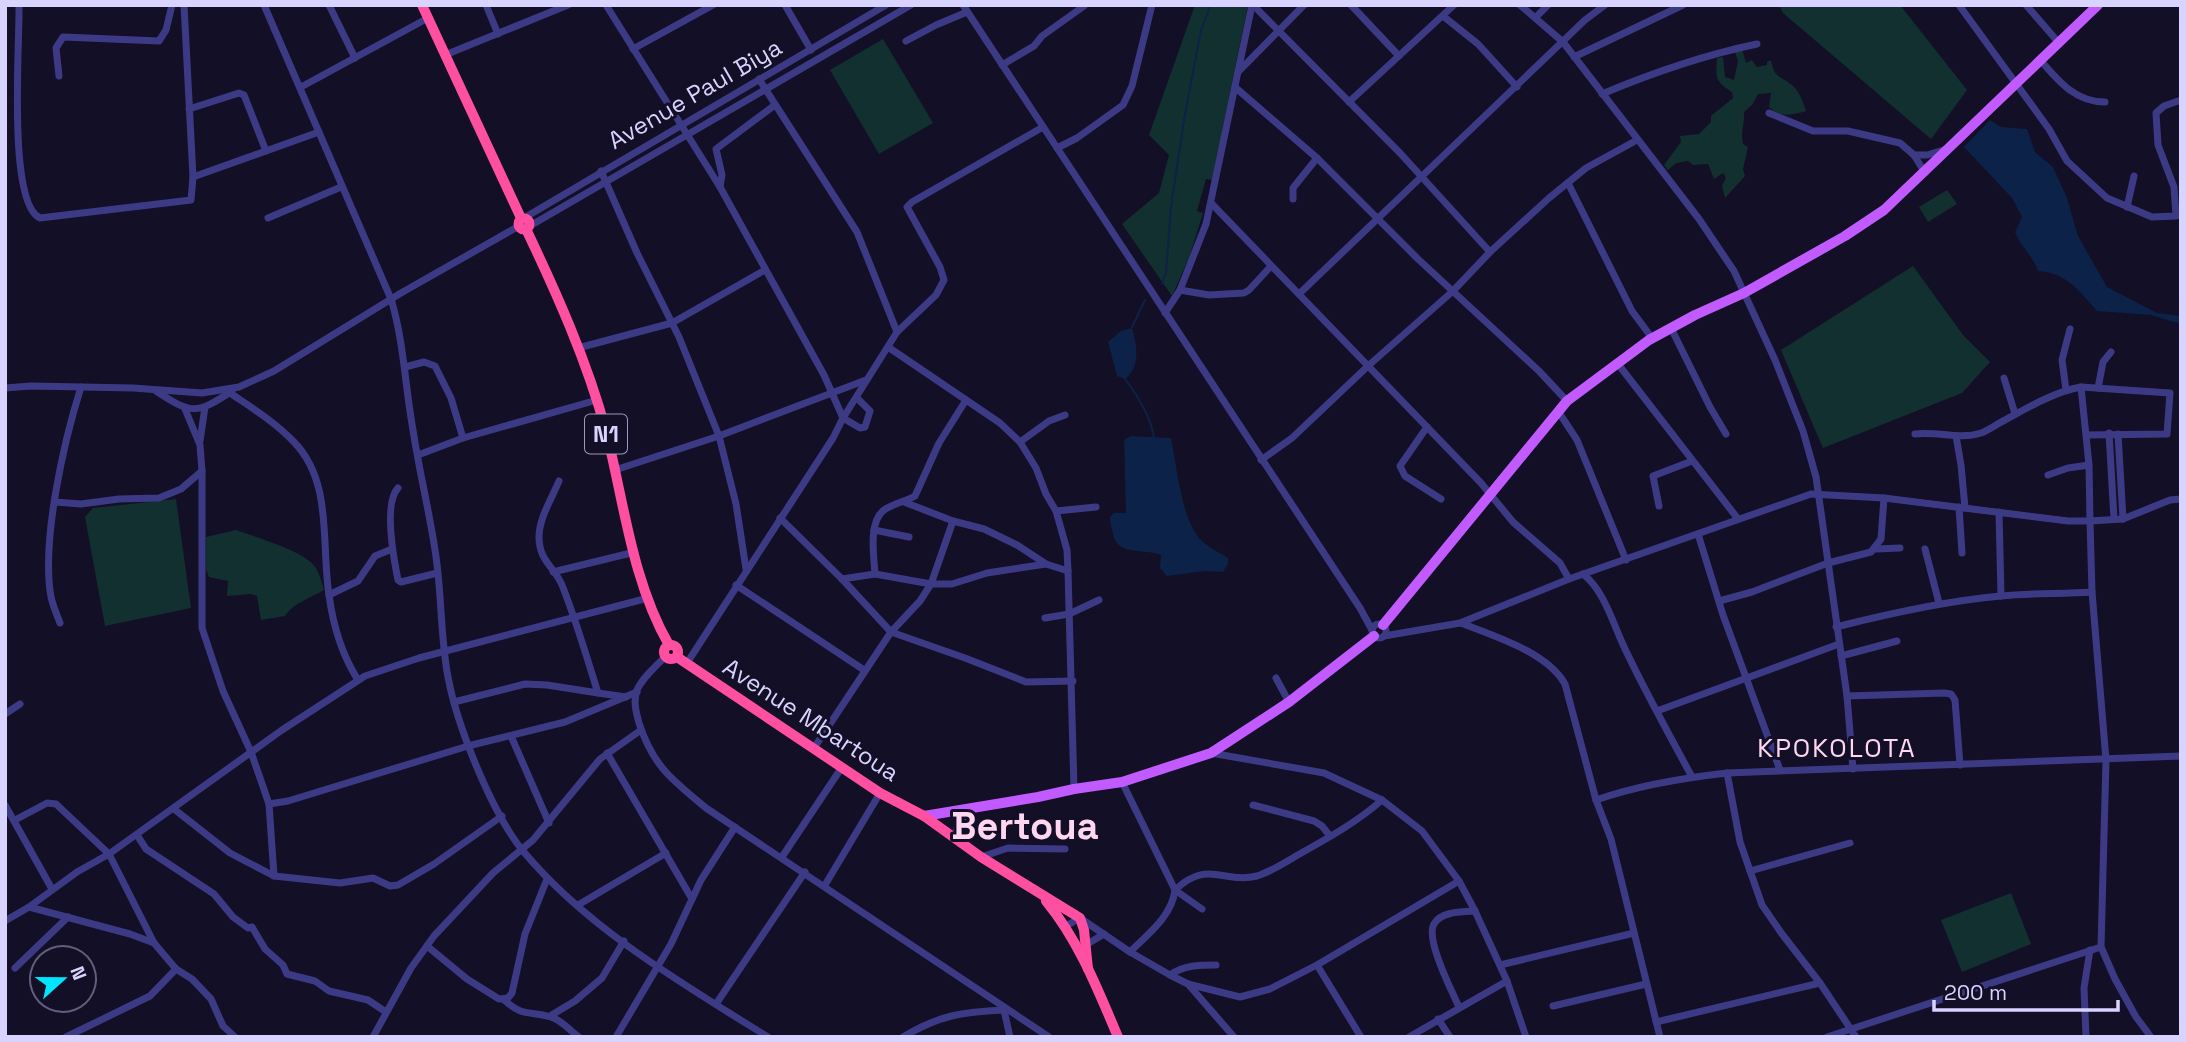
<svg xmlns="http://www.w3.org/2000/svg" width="2186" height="1042" viewBox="0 0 2186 1042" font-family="'Space Grotesk',sans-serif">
  <rect width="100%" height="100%" fill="#130f26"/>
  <g fill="#12302f">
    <polygon points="1195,5 1248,5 1212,180 1206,179 1197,211 1203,213 1190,255 1172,296 1122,224 1159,193 1169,155 1149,135"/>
    <polygon points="1779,5 1900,5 1967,90 1931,139 1783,13"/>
    <polygon points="883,39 933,123 879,154 830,70"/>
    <path d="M1742,49l4,14 6,-3 5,7 10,-2v-3l4,-2c3,18 9,16 21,25 8,7 11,17 14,26 -14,4 -25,7 -37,-4l2,-14 -13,1 -6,11 -8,7c1,12 -4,20 -1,32l5,3 -5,22 2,7 -20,22 -3,-12 4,-8 -3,-5 -9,6 -6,-15 -15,1 -5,-4 -12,2 -8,7 -4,-5 17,-23 -1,-6 19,-2 12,-12v-6l22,-18 -1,-6c-18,-11 -16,-15 -15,-34l6,-1 2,20 9,3 4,-19 -3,-9z"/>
    <polygon points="1947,190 1957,204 1928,222 1919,207"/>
    <polygon points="1913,266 1963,335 1990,362 1962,393 1823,448 1781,350"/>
    <polygon points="176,499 191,608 105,626 85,517 93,508"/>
    <path d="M236,530c19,7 70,21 80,38 4,7 6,15 8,22 -12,7 -32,14 -39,26l-24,4 -4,-24 -6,-2 -24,2 1,-15 -19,-4 -3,-8v-32z"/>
    <polygon points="2011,893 2031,944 1962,972 1941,920"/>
  </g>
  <g fill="#0c2248">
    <path d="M1990,120l11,7 26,2 8,23 18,15 14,31 11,38 29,51 50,26 24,3v8l-30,-9 -54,-4c-18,-20 -30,-38 -59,-40 -5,-15 -17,-24 -23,-39l7,-15 -10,-19 -48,-51z"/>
    <path d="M1132,328c5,17 9,39 -7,51l-8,-3 -9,-34 13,-11z"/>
    <path d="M1131,436l40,2c6,29 10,79 29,101 7,8 19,13 28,19v6l-5,8 -18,-1 -38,5 -7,-8 1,-13c-16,-7 -43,2 -48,-21 -1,-6 -3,-10 -3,-17l4,-4h12l-2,-73z"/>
  </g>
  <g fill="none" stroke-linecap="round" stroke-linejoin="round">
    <g stroke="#0c2248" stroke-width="2">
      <polyline points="1162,284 1166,273 1171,207 1184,120 1201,30 1211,5"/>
      <polyline points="1132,327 1145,300"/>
      <path d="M1125,379c12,16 27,40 29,60"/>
    </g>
    <g stroke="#3d3a85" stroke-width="7">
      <path d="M19,5c1,36 -12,198 21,213l151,-18 2,-23 -9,-172"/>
      <path d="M264,5l127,294c13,43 14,87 22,131 6,40 16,80 22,120 7,42 5,85 13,127 9,49 44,136 75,174 65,78 160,133 245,186"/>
      <polyline points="329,5 355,58"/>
      <polyline points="486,5 498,34"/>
      <polyline points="606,5 720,187 824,375 843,418 860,428 865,427 870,411 857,398"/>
      <polyline points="785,5 811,50"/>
      <polyline points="963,5 1360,608 1372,630"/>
      <polyline points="1253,5 1400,153 1490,252"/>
      <polyline points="1351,5 1399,56"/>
      <polyline points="1520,5 1563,42 1699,219 1734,271 1775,360 1803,431 1816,477 1847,696 1853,769"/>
      <polyline points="1959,5 2049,129 2067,161 2107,198 2152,217 2176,216 2174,187 2158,145 2156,113 2164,106 2181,100"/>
      <polyline points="2026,5 2059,43"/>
      <polyline points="1443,16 1478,44 1517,87"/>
      <polyline points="1536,17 1548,5"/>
      <polyline points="906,41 936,25 967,12"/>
      <polyline points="633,49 713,5"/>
      <polyline points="445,55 568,5"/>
      <polyline points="1574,57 1683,5"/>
      <path d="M2041,61c18,21 35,41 64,41"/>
      <polyline points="1002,65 1034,46 1042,36 1084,6"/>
      <polyline points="1238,72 1304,5"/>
      <polyline points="59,76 56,48 63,37 159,41 166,30 172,5"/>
      <polyline points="301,87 428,18"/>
      <polyline points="1236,88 1317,158 1418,259 1539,371 1567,401"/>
      <path d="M1602,94c50,-21 102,-39 155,-50"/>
      <polyline points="1349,102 1454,5"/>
      <polyline points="189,109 239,93 244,95 266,151"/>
      <polyline points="1769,113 1813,131 1848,131 1900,143 1914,155 1925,173"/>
      <polyline points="1057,148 1077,138 1123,105 1132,86 1152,5"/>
      <polyline points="1914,155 1927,155 1947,149"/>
      <polyline points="601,171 637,253 679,337 719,436 736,504 746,569"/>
      <polyline points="193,177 319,132"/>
      <polyline points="1568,183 1632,311 1652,338"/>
      <polyline points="720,187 722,175 716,149 775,105"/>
      <polyline points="1293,199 1293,188 1317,158"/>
      <polyline points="1211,203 1481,483 1513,522 1560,563 1569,579"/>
      <polyline points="2127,207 2134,176"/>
      <polyline points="268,218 341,187"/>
      <polyline points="524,218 886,5"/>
      <polyline points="528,227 911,5"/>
      <polyline points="1180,290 1209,295 1244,293 1249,290 1271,266"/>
      <polyline points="1299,294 1585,20 1605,5"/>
      <polyline points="1165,313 1180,290 1206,224 1252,5"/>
      <polyline points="1671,328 1710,407 1726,434"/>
      <polyline points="897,332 936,295 944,280 940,267 907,207 912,202 1043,127"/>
      <polyline points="888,347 1000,423 1020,442 1036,468 1046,494 1056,511 1067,550 1068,571 1074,789"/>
      <polyline points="578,348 672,323 765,270"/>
      <polyline points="1618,364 1738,519"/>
      <polyline points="405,367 424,362 435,366 451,398 463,438"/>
      <polyline points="2004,378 2015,414"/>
      <polyline points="2081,387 2089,465 2090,521 2123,519 2170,500 2181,499"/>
      <polyline points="5,388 31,386 133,388 202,393 239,387 274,371 401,293 519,226"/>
      <polyline points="2098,388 2103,362 2111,352"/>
      <polyline points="2066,390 2062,360 2070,329"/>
      <path d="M156,391c35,23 40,24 76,0"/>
      <path d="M230,393c22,15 45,29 64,49 39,40 27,102 35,153 4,30 13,60 29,85"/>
      <polyline points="185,409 200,445 202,471 202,628 223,691 251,752 269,804 274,876"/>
      <polyline points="1558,411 1577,440 1626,560"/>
      <polyline points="1427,427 1400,466 1405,476 1441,499"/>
      <polyline points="2109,433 2114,519"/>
      <path d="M1915,434c22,-3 44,6 66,-1 8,-3 16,-9 24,-13 24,-13 49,-28 76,-33l89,6 -3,41 -80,1"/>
      <polyline points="2118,434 2123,519"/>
      <polyline points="1956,436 1961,465 1965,508"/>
      <polyline points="200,441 205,407"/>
      <polyline points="1020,442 1049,421 1065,415"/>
      <polyline points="418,455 463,438 597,400"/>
      <polyline points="1261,460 1292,438 1368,366 1453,291 1490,252 1549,198 1586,168 1637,140"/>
      <polyline points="615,470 719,436 866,380"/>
      <polyline points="2048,475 2068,468 2089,465"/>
      <path d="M559,481c-7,17 -20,37 -20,56 0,24 15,29 23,48 14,35 25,73 36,108l28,4"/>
      <path d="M398,488c-15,16 -4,72 0,92l3,2 36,-9"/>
      <polyline points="55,502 81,504 119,499 159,498 181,489 202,471"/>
      <polyline points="904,502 953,521 984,529 1017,545 1046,564 1068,571"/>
      <polyline points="1659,506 1653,476 1692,461"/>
      <polyline points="1959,507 1962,553"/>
      <polyline points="1056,511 1096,507"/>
      <polyline points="1999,512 2001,596"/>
      <polyline points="780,518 842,579 891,632 965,658 1026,682 1073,681"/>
      <polyline points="874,530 909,537"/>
      <polyline points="1698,534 1723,615 1780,770"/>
      <polyline points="1876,549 1900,548"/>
      <polyline points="1925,549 1939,603"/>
      <polyline points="553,572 635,552"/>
      <path d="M875,574c-1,-17 -7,-52 9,-64 9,-6 22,-9 31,-14l24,-53 27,-43"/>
      <path d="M1583,574c23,18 31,54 44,79 20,42 43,83 65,124"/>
      <polyline points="842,579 875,574 931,584 952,584 987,573 1046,564"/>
      <polyline points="736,585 864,670"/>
      <polyline points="329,595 358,581 375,556 392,549"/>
      <polyline points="1719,601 1752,592 1828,563 1871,552 1881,539 1884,498"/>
      <polyline points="1045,618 1069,614 1099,600"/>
      <path d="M60,623c-3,-8 -7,-17 -9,-26 -10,-56 13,-156 30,-210"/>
      <path d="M1461,623c33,13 86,29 104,61l31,116 15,39 49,198"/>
      <circle cx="1379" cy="631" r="7"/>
      <path d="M1836,627c55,-14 109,-26 165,-31 30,-3 61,-2 91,-4"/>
      <polyline points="1384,636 1460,623 1569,579 1811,494 1884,498 2068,521 2090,521 2092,592 2106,760 2101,947 2115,979 2136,1017 2151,1037"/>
      <path d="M666,656c-10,10 -23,21 -29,34 -4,11 -1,22 2,33 14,43 33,57 67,85l343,229"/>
      <polyline points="1841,656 1897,641"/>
      <polyline points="687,663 833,438 843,418 897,332 857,232 759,79"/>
      <polyline points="1276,678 1289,702"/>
      <polyline points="1847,696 1944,693 1951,694 1955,700 1960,765"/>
      <polyline points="454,702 525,684 547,685 598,693"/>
      <polyline points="1657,711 1839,644"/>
      <polyline points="5,714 20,704"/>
      <polyline points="511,736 549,823"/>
      <polyline points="814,748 891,632 920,601 931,584 953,521"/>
      <polyline points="607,753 692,899"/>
      <polyline points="1211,753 1324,773 1382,800 1422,831 1459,881 1475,911 1507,981 1526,1037"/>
      <polyline points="1727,773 1740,842 1762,905 1782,934 1820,983 1856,1037"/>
      <path d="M1122,782l53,108c-3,26 -27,44 -45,62"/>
      <path d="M1596,800c43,-15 86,-22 131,-27l454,-17"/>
      <polyline points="269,804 288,801 468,746 565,722 637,692"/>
      <polyline points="5,805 52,889"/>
      <polyline points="1253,805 1314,821 1322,826 1330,836"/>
      <polyline points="174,809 230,853 274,876 340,883 373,878 390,886 398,885 434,864 502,816"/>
      <polyline points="15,820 47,803 56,804 109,854 154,943 176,969 192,979 211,999 223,1026 235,1037"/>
      <polyline points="137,835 146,849 214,894 233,917 248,928 252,927 265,949 283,965 287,974 315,981 329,991 368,1000 386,1012"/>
      <polyline points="782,857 842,767"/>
      <polyline points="981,857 1008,848 1065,849"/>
      <polyline points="1750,871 1850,843"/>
      <polyline points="825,885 880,793"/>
      <polyline points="578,905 666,853"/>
      <polyline points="29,907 130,934 154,943"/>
      <path d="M1202,909l-27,-19c33,-31 48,-6 82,-14 13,-4 27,-13 39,-20 30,-17 60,-33 86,-56"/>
      <polyline points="5,921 29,907 77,872 109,854 282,730 365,676 419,658 648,598"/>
      <polyline points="1066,926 1080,918 1130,952 1170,975 1188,984 1240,997 1270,989 1317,965 1459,881"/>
      <polyline points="427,946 467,979 499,999 508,998 512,993 525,934 547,879"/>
      <polyline points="1084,946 1104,934"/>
      <polyline points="1317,965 1361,1037"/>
      <polyline points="1500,965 1634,933"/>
      <polyline points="15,968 68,917"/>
      <path d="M1170,975c14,-10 29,-10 46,-10"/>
      <polyline points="1188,984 1234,1037"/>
      <path d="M504,1000c20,18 25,10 47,17 11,3 19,14 28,20"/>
      <polyline points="716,1004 805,872"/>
      <polyline points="1553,1006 1646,984"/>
      <path d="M1459,1007c-7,-16 -34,-68 -25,-83 7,-13 29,-12 41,-13"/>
      <polyline points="1004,1010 1010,1037"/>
      <polyline points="550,1016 575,1001 602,978 624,941"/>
      <polyline points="1438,1019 1450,1037"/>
      <polyline points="1656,1022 1820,983"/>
      <polyline points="66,1037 150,996 176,969"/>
      <polyline points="373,1037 411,968 434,936 493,873 533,840 600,759 641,730"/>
      <polyline points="616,1037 671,944 701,880 735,827"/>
      <path d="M903,1037c36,-22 60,-25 101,-27v-3"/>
      <polyline points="1409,1037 1507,981"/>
      <polyline points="1827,1037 2101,947"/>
      <polyline points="2086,1037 2084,988 2090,950"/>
    </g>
    <g stroke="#c25bff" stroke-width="10">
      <polyline points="1383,625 1567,401 1649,340 1695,315 1744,293 1845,236 1884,210 2098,5"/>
      <polyline points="924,816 1038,797 1074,789 1122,782 1211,753 1289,702 1374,636"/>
      <polyline points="960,840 957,838 960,821 965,810"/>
    </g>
    <g stroke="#ff4fa3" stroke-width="10">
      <polyline points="422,5 521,218"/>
      <circle cx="524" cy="224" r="5.5"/>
      <path d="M526,229c31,65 61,132 80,202 18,71 26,150 63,214"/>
      <circle cx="671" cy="652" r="7"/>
      <polyline points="677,657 880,793 924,816 981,857 1080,918 1084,930 1088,969"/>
      <path d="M1046,901c33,40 52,89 72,136"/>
    </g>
  </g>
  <g text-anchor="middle" stroke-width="6" stroke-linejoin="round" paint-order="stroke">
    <rect fill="#130f26" stroke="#9e99be" stroke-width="2" x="585" y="414.5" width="42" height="39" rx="5"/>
    <g font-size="23" font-weight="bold" fill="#d9d4ff">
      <text x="606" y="442">N1</text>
    </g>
    <g font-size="24" fill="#d9d4ff" stroke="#130f26">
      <text transform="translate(695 94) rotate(-30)" y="8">Avenue Paul Biya</text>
      <text transform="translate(811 720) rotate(33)" y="8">Avenue Mbartoua</text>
    </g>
    <g font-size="26" letter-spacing="2" fill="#ffd6f0" stroke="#130f26">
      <text x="1837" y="757">KPOKOLOTA</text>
    </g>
    <g font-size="38" font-weight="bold" fill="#ffd6f0" stroke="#130f26">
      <text x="1025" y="839">Bertoua</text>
    </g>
  </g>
  <rect width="2186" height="1042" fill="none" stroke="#d9d4ff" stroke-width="14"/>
  <g transform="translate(63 979) rotate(69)"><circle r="33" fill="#130f26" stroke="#625e7d" stroke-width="2"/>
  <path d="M0-5L12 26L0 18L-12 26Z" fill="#00e5ff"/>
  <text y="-10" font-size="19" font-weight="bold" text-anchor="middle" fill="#d9d4ff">N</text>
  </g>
  <path d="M1934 1000v10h184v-10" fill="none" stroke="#d9d4ff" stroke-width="3.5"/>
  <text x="1944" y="1000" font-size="21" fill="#d9d4ff" stroke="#130f26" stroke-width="5" paint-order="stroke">200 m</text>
</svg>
